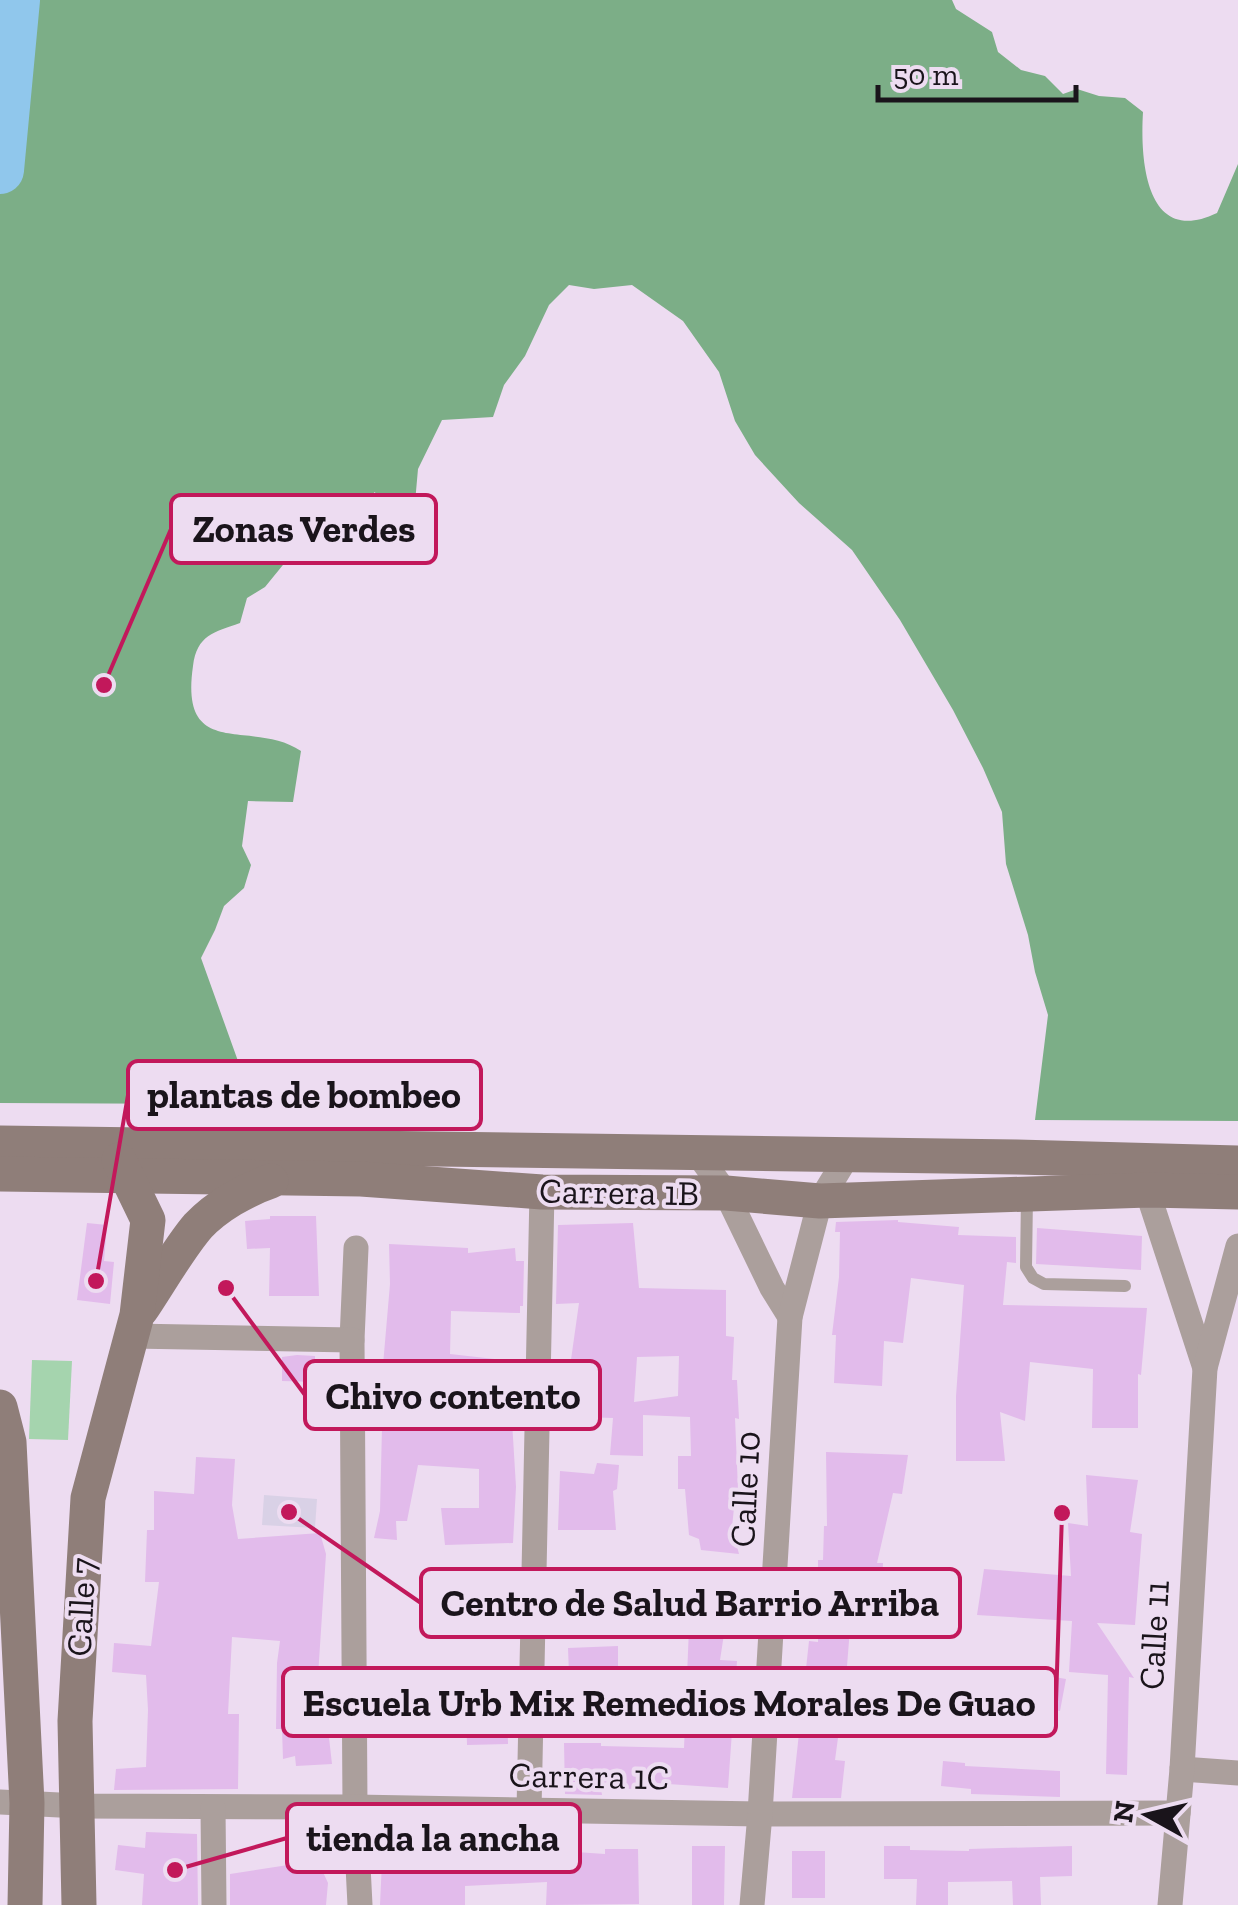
<svg xmlns="http://www.w3.org/2000/svg" width="1238" height="1905" viewBox="0 0 1238 1905" font-family="'Zilla Slab',serif">
  <rect width="100%" height="100%" fill="#eddcf1"/>
  <polygon fill="#d9d1e6" points="264,1495 317,1499 315,1528 262,1525"/>
  <polygon fill="#a5d4ae" points="32,1360 72,1361 68,1440 29,1439"/>
  <path fill="#7cae87" d="M16,0h936l4,9 36,23 6,20 23,18 24,6 18,18 14,-5 22,7 26,2 18,14c-3,49 3,135 74,101l21,-49v957l-203,-1 13,-105 -13,-43 -7,-37 -22,-71 -4,-52 -19,-44 -30,-58 -53,-90 -48,-70 -53,-47 -44,-48 -20,-34 -16,-49 -36,-51 -51,-36 -38,4 -25,-4 -20,20 -24,51 -21,29 -11,32 -51,3 -24,49 -4,45 -18,12 -15,-12 -6,-22 -88,68 -22,27 -18,11 -7,25c-26,9 -43,12 -47,43 -14,97 60,52 108,85l-8,51 -45,-1 -6,45 9,19 -7,23 -20,18 -9,24 -14,28 37,103 4,22 -26,21 -216,-1v-933z"/>
  <g fill="none" stroke-linecap="round" stroke-linejoin="round">
    <polyline stroke="#90c7ec" stroke-width="48" points="0,170 16,0"/>
  </g>
  <g fill="#e2bbeb" fill-rule="evenodd">
    <polygon points="270,1216 316,1216 319,1296 269,1296 270,1248 247,1249 245,1221 270,1219"/>
    <polygon points="898,1220 898,1222 959,1227 958,1235 1016,1237 1016,1263 1007,1262 1003,1305 1147,1308 1141,1375 1138,1374 1138,1428 1092,1428 1093,1369 1030,1362 1025,1421 1000,1412 1005,1461 956,1461 956,1396 964,1285 911,1278 903,1343 884,1341 882,1386 834,1383 836,1335 832,1335 839,1277 840,1232 835,1232 836,1222"/>
    <polygon points="87,1223 107,1225 104,1261 114,1262 110,1304 77,1300"/>
    <path d="M633,1223l6,65 87,2v46l8,1 -2,43h5l2,39 -4,-1 3,71h-2l-4,38 7,27 -38,-4 -2,-11 -10,-4 -4,-46h-7v-33h13l-1,-39 -47,-2v41l-33,-1 3,-37 -57,-2 2,-35h10l11,-78 -23,1 2,-79zM679,1356l-1,40 -44,6 3,-45z"/>
    <polygon points="1037,1228 1142,1236 1141,1270 1036,1264"/>
    <polygon points="389,1244 468,1248 468,1253 515,1248 516,1261 524,1261 523,1306 520,1306 520,1313 451,1311 450,1354 521,1362 520,1391 513,1390 516,1421 512,1421 516,1487 513,1543 445,1545 441,1508 479,1508 479,1469 418,1465 407,1521 396,1521 397,1540 374,1538 380,1511 382,1427 385,1427 383,1365 390,1284"/>
    <polygon points="297,1355 315,1356 315,1382 282,1381 282,1357"/>
    <polygon points="826,1452 908,1455 902,1494 893,1493 877,1563 883,1563 881,1610 858,1610 855,1629 850,1628 846,1679 835,1760 845,1761 841,1798 792,1798 809,1641 818,1642 818,1560 823,1560 824,1526 827,1526"/>
    <polygon points="196,1457 235,1459 232,1505 238,1539 320,1533 326,1554 318,1676 322,1676 332,1764 296,1766 295,1756 283,1759 282,1729 276,1729 277,1663 280,1641 232,1637 228,1714 239,1714 238,1789 114,1790 116,1769 146,1767 148,1710 146,1675 112,1672 114,1643 151,1646 159,1582 145,1582 147,1530 154,1530 154,1491 194,1494"/>
    <polygon points="597,1463 619,1465 617,1489 613,1491 616,1530 558,1530 560,1471 594,1474"/>
    <polygon points="1086,1475 1138,1480 1130,1532 1142,1534 1135,1625 1097,1623 1134,1678 1129,1677 1127,1775 1106,1774 1108,1675 1069,1672 1072,1621 977,1615 984,1569 1071,1576 1068,1523 1088,1526"/>
    <polygon points="683,1601 728,1608 720,1660 737,1661 728,1788 668,1784 668,1790 601,1788 602,1795 565,1794 564,1743 601,1743 601,1746 684,1748 689,1628 679,1627"/>
    <polygon points="618,1646 618,1673 569,1674 568,1648"/>
    <polygon points="971,1672 1032,1677 1032,1673 1066,1679 1060,1711 1011,1702 1011,1708 969,1705"/>
    <polygon points="506,1679 508,1744 467,1745 465,1681"/>
    <polygon points="943,1761 965,1763 965,1766 1060,1771 1060,1797 971,1794 971,1789 941,1786"/>
    <polygon points="146,1832 197,1834 198,1905 142,1905 144,1874 115,1870 118,1845 145,1848"/>
    <polygon points="532,1835 532,1849 605,1854 605,1849 638,1849 639,1904 546,1905 547,1882 465,1886 465,1905 380,1905 383,1839 409,1840 409,1850 491,1850 490,1836"/>
    <polygon points="288,1843 312,1848 328,1883 326,1905 230,1905 230,1874 288,1865"/>
    <polygon points="692,1846 725,1846 724,1905 692,1905"/>
    <polygon points="884,1846 910,1846 910,1850 969,1851 969,1849 1072,1846 1072,1876 1040,1877 1041,1905 1013,1905 1012,1881 948,1882 948,1905 916,1905 917,1879 884,1879"/>
    <rect x="792" y="1851" width="33" height="47"/>
  </g>
  <g fill="none" stroke-linecap="round" stroke-linejoin="round">
    <polyline stroke="#ab9f9c" stroke-width="12" points="1027,1196 1026,1267 1033,1278 1044,1284 1125,1286"/>
    <g stroke="#ab9f9c" stroke-width="25">
      <polyline points="697,1153 726,1193 772,1288 790,1317"/>
      <polyline points="1143,1178 1205,1368"/>
      <polyline points="356,1248 352,1340 355,1807 360,1905"/>
      <polyline points="132,1336 352,1340"/>
      <polyline points="1182,1769 1238,1773"/>
      <polyline points="0,1802 79,1806 355,1807 760,1814 1178,1813"/>
      <polyline points="213,1808 214,1905"/>
      <polyline points="529,1810 542,1192"/>
      <polyline points="752,1905 760,1814 790,1317 820,1201 848,1155"/>
      <polyline points="1170,1905 1182,1769 1205,1368 1238,1246"/>
    </g>
    <g stroke="#8f7e79" stroke-width="35">
      <polyline points="0,1143 1017,1157 1238,1163"/>
      <polyline points="0,1174 361,1179 542,1192 726,1193 820,1201 1148,1190 1238,1192"/>
      <path d="M141,1310c17,-25 38,-62 57,-84 19,-20 47,-36 73,-45"/>
      <polyline points="0,1407 9,1442 27,1803 25,1905"/>
      <polyline points="79,1905 75,1721 88,1498 137,1315 148,1220 119,1160"/>
    </g>
  </g>
  <g text-anchor="middle" stroke-width="8" stroke-linejoin="round" paint-order="stroke">
    <g font-size="35" fill="#1a141b" stroke="#eddcf1">
      <text transform="translate(619 1192) rotate(1)" y="12">Carrera 1B</text>
      <text transform="translate(745 1489) rotate(-87)" y="12">Calle 10</text>
      <text transform="translate(81 1607) rotate(-87)" y="12">Calle 7</text>
      <text transform="translate(1154 1635) rotate(-87)" y="12">Calle 11</text>
      <text transform="translate(589 1776) rotate(1)" y="12">Carrera 1C</text>
    </g>
  </g>
  <path fill="none" stroke="#c2185b" stroke-width="4" d="M104 685L171 529M96 1281L128 1095M226 1288L305 1395M289 1512L421 1603M1062 1513L1056 1702M175 1870L287 1838"/>
  <g fill="#c2185b" stroke="#eddcf1" stroke-width="4">
    <circle cx="104" cy="685" r="10"/>
    <circle cx="96" cy="1281" r="10"/>
    <circle cx="226" cy="1288" r="10"/>
    <circle cx="289" cy="1512" r="10"/>
    <circle cx="1062" cy="1513" r="10"/>
    <circle cx="175" cy="1870" r="10"/>
  </g>
  <g fill="#eddcf1" stroke="#c2185b" stroke-width="4">
    <rect x="171" y="495" width="265" height="68" rx="10"/>
    <rect x="128" y="1061" width="353" height="68" rx="10"/>
    <rect x="305" y="1361" width="295" height="68" rx="10"/>
    <rect x="421" y="1569" width="539" height="68" rx="10"/>
    <rect x="283" y="1668" width="773" height="68" rx="10"/>
    <rect x="287" y="1804" width="293" height="68" rx="10"/>
  </g>
  <g font-size="38" text-anchor="middle" font-weight="bold" fill="#1a141b">
    <text x="304" y="542">Zonas Verdes</text>
    <text x="304" y="1108">plantas de bombeo</text>
    <text x="453" y="1409">Chivo contento</text>
    <text x="690" y="1616">Centro de Salud Barrio Arriba</text>
    <text x="669" y="1716">Escuela Urb Mix Remedios Morales De Guao</text>
    <text x="433" y="1851">tienda la ancha</text>
  </g>
  <g transform="translate(1148 1815) rotate(278)" stroke="#eddcf1" stroke-width="8" paint-order="stroke">
  <path d="M0-8L18 38L0 25L-18 38Z" fill="#1a141b"/>
  <text y="-15" font-size="28" font-weight="bold" text-anchor="middle" fill="#1a141b">N</text>
  </g>
  <path d="M878 85v15h198v-15" fill="none" stroke="#1a141b" stroke-width="5"/>
  <text x="893" y="85" font-size="30" fill="#1a141b" stroke="#eddcf1" stroke-width="8" paint-order="stroke">50 m</text>
</svg>
